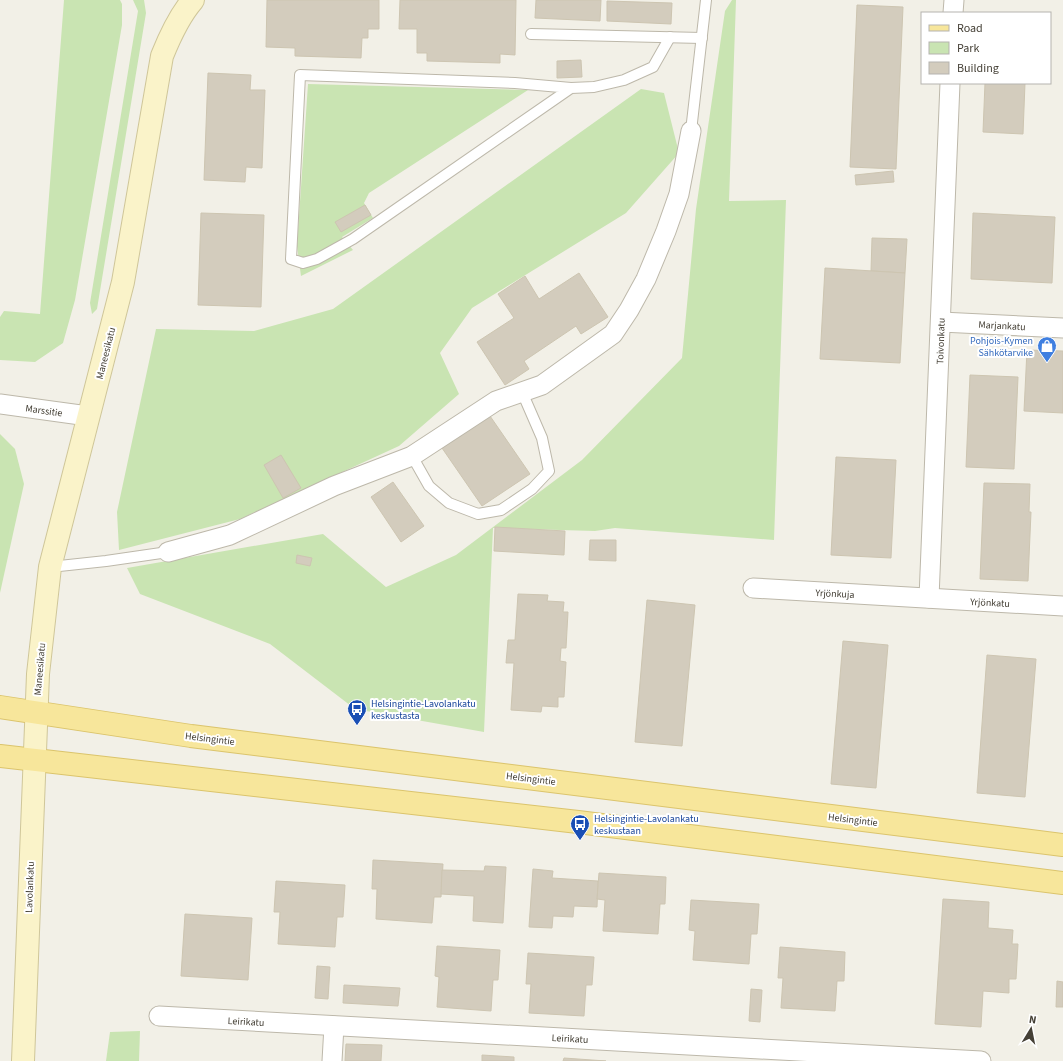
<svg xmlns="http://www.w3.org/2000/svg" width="1063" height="1061" viewBox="0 0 1063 1061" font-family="'Source Sans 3',sans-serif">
  <rect width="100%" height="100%" fill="#f2f0e7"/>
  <g fill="#c9e4b2">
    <polygon points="64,0 120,0 122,4 122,25 75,300 63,343 35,362 0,360 0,317 4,311 40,314"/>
    <polygon points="133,0 144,0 146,13 97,309 92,314 90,303 138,11"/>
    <polygon points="732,0 736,0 729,201 786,200 774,540 615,528 595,531 493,528 484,732 355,709 270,644 140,594 127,568 323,534 386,587 456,555 582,460 682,358 696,209 725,11"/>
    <polygon points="308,84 528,90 369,193 364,203 373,218 342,237 353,250 301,276 297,246"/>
    <polygon points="641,89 664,93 679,153 626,213 472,308 440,353 459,394 399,446 240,519 119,550 117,512 156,329 254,331 333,309"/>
    <polygon points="0,434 15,449 24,484 0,593"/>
    <polygon points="140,1031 139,1061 106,1061 110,1032"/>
  </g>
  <g fill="#d3ccbd" stroke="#cdc5b1">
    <polygon points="267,0 379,0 379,29 368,29 368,38 362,38 361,58 295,56 295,48 266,47"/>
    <polygon points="400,0 516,0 515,55 500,54 500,63 427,61 427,53 417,53 417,29 399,29"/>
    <polygon points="536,0 601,0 600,21 535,18"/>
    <polygon points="607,1 672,3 671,24 607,21"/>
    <polygon points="857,5 903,7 896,169 850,167"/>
    <polygon points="581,60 582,77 557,78 557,61"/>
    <polygon points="208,73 251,75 250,90 265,90 262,168 246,167 245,182 204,180"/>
    <polygon points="985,83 1025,83 1023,134 983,132"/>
    <polygon points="893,171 894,182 856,185 855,175"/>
    <polygon points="365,205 371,215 341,232 335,222"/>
    <polygon points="201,213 264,215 261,307 198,305"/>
    <polygon points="973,213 1055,217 1052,283 971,279"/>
    <polygon points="872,238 907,239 905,273 871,271"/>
    <polygon points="825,268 905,273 900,363 820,359"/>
    <polygon points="579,273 608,317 581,334 576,326 524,361 529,369 505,385 477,342 514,318 498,294 525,276 539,299"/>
    <polygon points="1027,350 1063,351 1063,413 1024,411"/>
    <polygon points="970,375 1018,377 1014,469 966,467"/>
    <polygon points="490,416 530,474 482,506 442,448"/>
    <polygon points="281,455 301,488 283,498 264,465"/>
    <polygon points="836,457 896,460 891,558 831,555"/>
    <polygon points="393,482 424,526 401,542 371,497"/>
    <polygon points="984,483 1030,484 1029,512 1031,512 1028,581 980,579"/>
    <polygon points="495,527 565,531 564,555 494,551"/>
    <polygon points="590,540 616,540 616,561 589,560"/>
    <polygon points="297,555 312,558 310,566 296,563"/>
    <polygon points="518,594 548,595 547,601 564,602 563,612 568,612 566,648 561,648 560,661 566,662 564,697 558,697 558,707 542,706 541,712 511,710 514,663 506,663 508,640 515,640"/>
    <polygon points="647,600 695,605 682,746 635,742"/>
    <polygon points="843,641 888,645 876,788 831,784"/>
    <polygon points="987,655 1036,659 1025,797 977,793"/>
    <polygon points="373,860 443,864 441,897 434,897 432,923 376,919 377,889 372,889"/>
    <polygon points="485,866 506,867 503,923 473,921 474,896 441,894 442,870 484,871"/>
    <polygon points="533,869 553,871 552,878 598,881 597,907 574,906 573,917 553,916 552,928 529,927"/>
    <polygon points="599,873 666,877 665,904 660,904 658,934 603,931 605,900 597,899"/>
    <polygon points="276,881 345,885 343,917 337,917 335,947 278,944 280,912 274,912"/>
    <polygon points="943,899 989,902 988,928 1013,930 1012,944 1018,944 1016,979 1009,979 1009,993 983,991 981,1027 935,1024"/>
    <polygon points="691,900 759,904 757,934 751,934 749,964 693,960 695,931 689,930"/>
    <polygon points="185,914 252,918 248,980 181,976"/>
    <polygon points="437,946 500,950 498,980 493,980 491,1011 437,1007 439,977 435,976"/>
    <polygon points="780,947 845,952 844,981 837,981 835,1011 781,1008 783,978 778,978"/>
    <polygon points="528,953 594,957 592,985 586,985 584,1016 529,1013 531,984 526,984"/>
    <polygon points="317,966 330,967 328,999 315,998"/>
    <polygon points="1057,981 1063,982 1063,1007 1056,1007"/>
    <polygon points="344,985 400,988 398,1006 343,1003"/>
    <polygon points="751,989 762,990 760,1022 749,1021"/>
    <polygon points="346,1044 382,1045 381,1061 345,1061"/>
    <polygon points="482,1055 514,1057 514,1061 482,1061"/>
    <polygon points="564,1058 606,1061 563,1061"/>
  </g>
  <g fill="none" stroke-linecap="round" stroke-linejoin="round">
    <defs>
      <g id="lane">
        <polyline points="531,34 702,38"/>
        <polyline points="571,88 515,83 300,75 291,259 303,263 317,259 353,239 571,88 594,87 624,80 653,67 670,37"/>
        <polyline points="691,131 706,0"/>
        <polyline points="412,456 429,486 449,503 478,514 501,510 532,489 549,471 542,438 522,392"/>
        <polyline points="50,567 106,561 168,552"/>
      </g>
      <g id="street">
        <polyline points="953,13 954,0"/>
        <polyline points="941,322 1063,328"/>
        <polyline points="0,404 88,416"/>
        <polyline points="168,552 230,535 334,486 412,456 496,401 542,385 613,334 629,310 646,279 666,231 679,194 691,131"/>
        <polyline points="753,588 1063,606"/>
        <polyline points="929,598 950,83"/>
        <polyline points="159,1016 981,1061"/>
        <polyline points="332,1061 334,1026"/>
      </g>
      <path id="secondary" d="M23,1061l15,-387 12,-107 73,-285 39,-226c8,-20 17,-40 31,-56"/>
      <g id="primary">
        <polyline points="0,707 191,736 1063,845"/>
        <polyline points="0,756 578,822 1063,883"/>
      </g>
    </defs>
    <use href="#lane" stroke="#bdb8aa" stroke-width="12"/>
    <use href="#street" stroke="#bdb8aa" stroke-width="21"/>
    <use href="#secondary" stroke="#cfc699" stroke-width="24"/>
    <use href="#primary" stroke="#dbc46c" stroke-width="24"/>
    <use href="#lane" stroke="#fff" stroke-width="10"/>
    <use href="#street" stroke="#fff" stroke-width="19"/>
    <use href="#secondary" stroke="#faf3c9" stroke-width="22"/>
    <use href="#primary" stroke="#f7e69b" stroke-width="22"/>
  </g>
  <defs>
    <symbol id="shop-pin" viewBox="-11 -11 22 30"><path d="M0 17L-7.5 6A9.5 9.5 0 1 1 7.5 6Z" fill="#3f7fe0" stroke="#fff"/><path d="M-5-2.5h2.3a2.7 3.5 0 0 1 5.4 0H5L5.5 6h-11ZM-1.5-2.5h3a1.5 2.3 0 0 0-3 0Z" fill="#fff"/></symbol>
    <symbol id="bus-pin" viewBox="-11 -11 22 30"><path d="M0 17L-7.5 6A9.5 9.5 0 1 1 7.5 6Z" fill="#1a4fb4" stroke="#fff"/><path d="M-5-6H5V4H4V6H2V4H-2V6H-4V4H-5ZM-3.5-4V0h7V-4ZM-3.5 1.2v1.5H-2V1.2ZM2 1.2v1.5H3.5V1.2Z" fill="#fff"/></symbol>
  </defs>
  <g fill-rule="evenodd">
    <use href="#shop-pin" x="1036" y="335" width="22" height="30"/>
    <use href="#bus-pin" x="346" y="698" width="22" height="30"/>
    <use href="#bus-pin" x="569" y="813" width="22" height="30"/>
  </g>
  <g text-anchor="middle" stroke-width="4" stroke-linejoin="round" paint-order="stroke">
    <g font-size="10" fill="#454036" stroke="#fff">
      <text transform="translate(1002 325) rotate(3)" y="4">Marjankatu</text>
      <text transform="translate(940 341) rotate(-88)" y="4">Toivonkatu</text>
      <text transform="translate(105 353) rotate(-76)" y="4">Maneesikatu</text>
      <text transform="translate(44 410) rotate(8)" y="4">Marssitie</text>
      <text transform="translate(835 593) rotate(3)" y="4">Yrjönkuja</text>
      <text transform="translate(990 602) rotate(3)" y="4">Yrjönkatu</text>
      <text transform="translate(39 669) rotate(-85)" y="4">Maneesikatu</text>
      <text transform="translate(210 738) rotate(7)" y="4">Helsingintie</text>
      <text transform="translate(531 778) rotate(7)" y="4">Helsingintie</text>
      <text transform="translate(853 819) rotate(7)" y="4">Helsingintie</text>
      <text transform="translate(29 887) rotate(-88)" y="4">Lavolankatu</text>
      <text transform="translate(246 1021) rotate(3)" y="4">Leirikatu</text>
      <text transform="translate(570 1038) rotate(3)" y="4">Leirikatu</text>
    </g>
    <g font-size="10" fill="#366cbe" stroke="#fff" text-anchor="end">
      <text x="1033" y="344">Pohjois-Kymen<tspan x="1033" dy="12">Sähkötarvike</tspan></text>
    </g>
    <g font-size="10" fill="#164399" stroke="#fff" text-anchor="start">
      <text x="371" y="707">Helsingintie-Lavolankatu<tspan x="371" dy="12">keskustasta</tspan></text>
      <text x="594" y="822">Helsingintie-Lavolankatu<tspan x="594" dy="12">keskustaan</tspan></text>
    </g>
  </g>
  <rect x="921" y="12" width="130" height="72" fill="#ffffff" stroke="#b5b3af"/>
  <rect x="929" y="25" width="20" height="6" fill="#f7e69b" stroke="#b5b3af"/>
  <text x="957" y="32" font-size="12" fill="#454036">Road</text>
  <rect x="929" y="42" width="20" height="12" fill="#c9e4b2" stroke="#b5b3af"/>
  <text x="957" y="52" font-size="12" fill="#454036">Park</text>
  <rect x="929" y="62" width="20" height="12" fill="#d3ccbd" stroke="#b5b3af"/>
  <text x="957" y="72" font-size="12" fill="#454036">Building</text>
  <g transform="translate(1031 1029) rotate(10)" stroke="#ffffff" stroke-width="3" paint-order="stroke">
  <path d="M0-3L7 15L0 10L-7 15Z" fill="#454036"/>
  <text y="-6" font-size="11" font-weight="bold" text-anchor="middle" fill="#454036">N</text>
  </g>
</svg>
